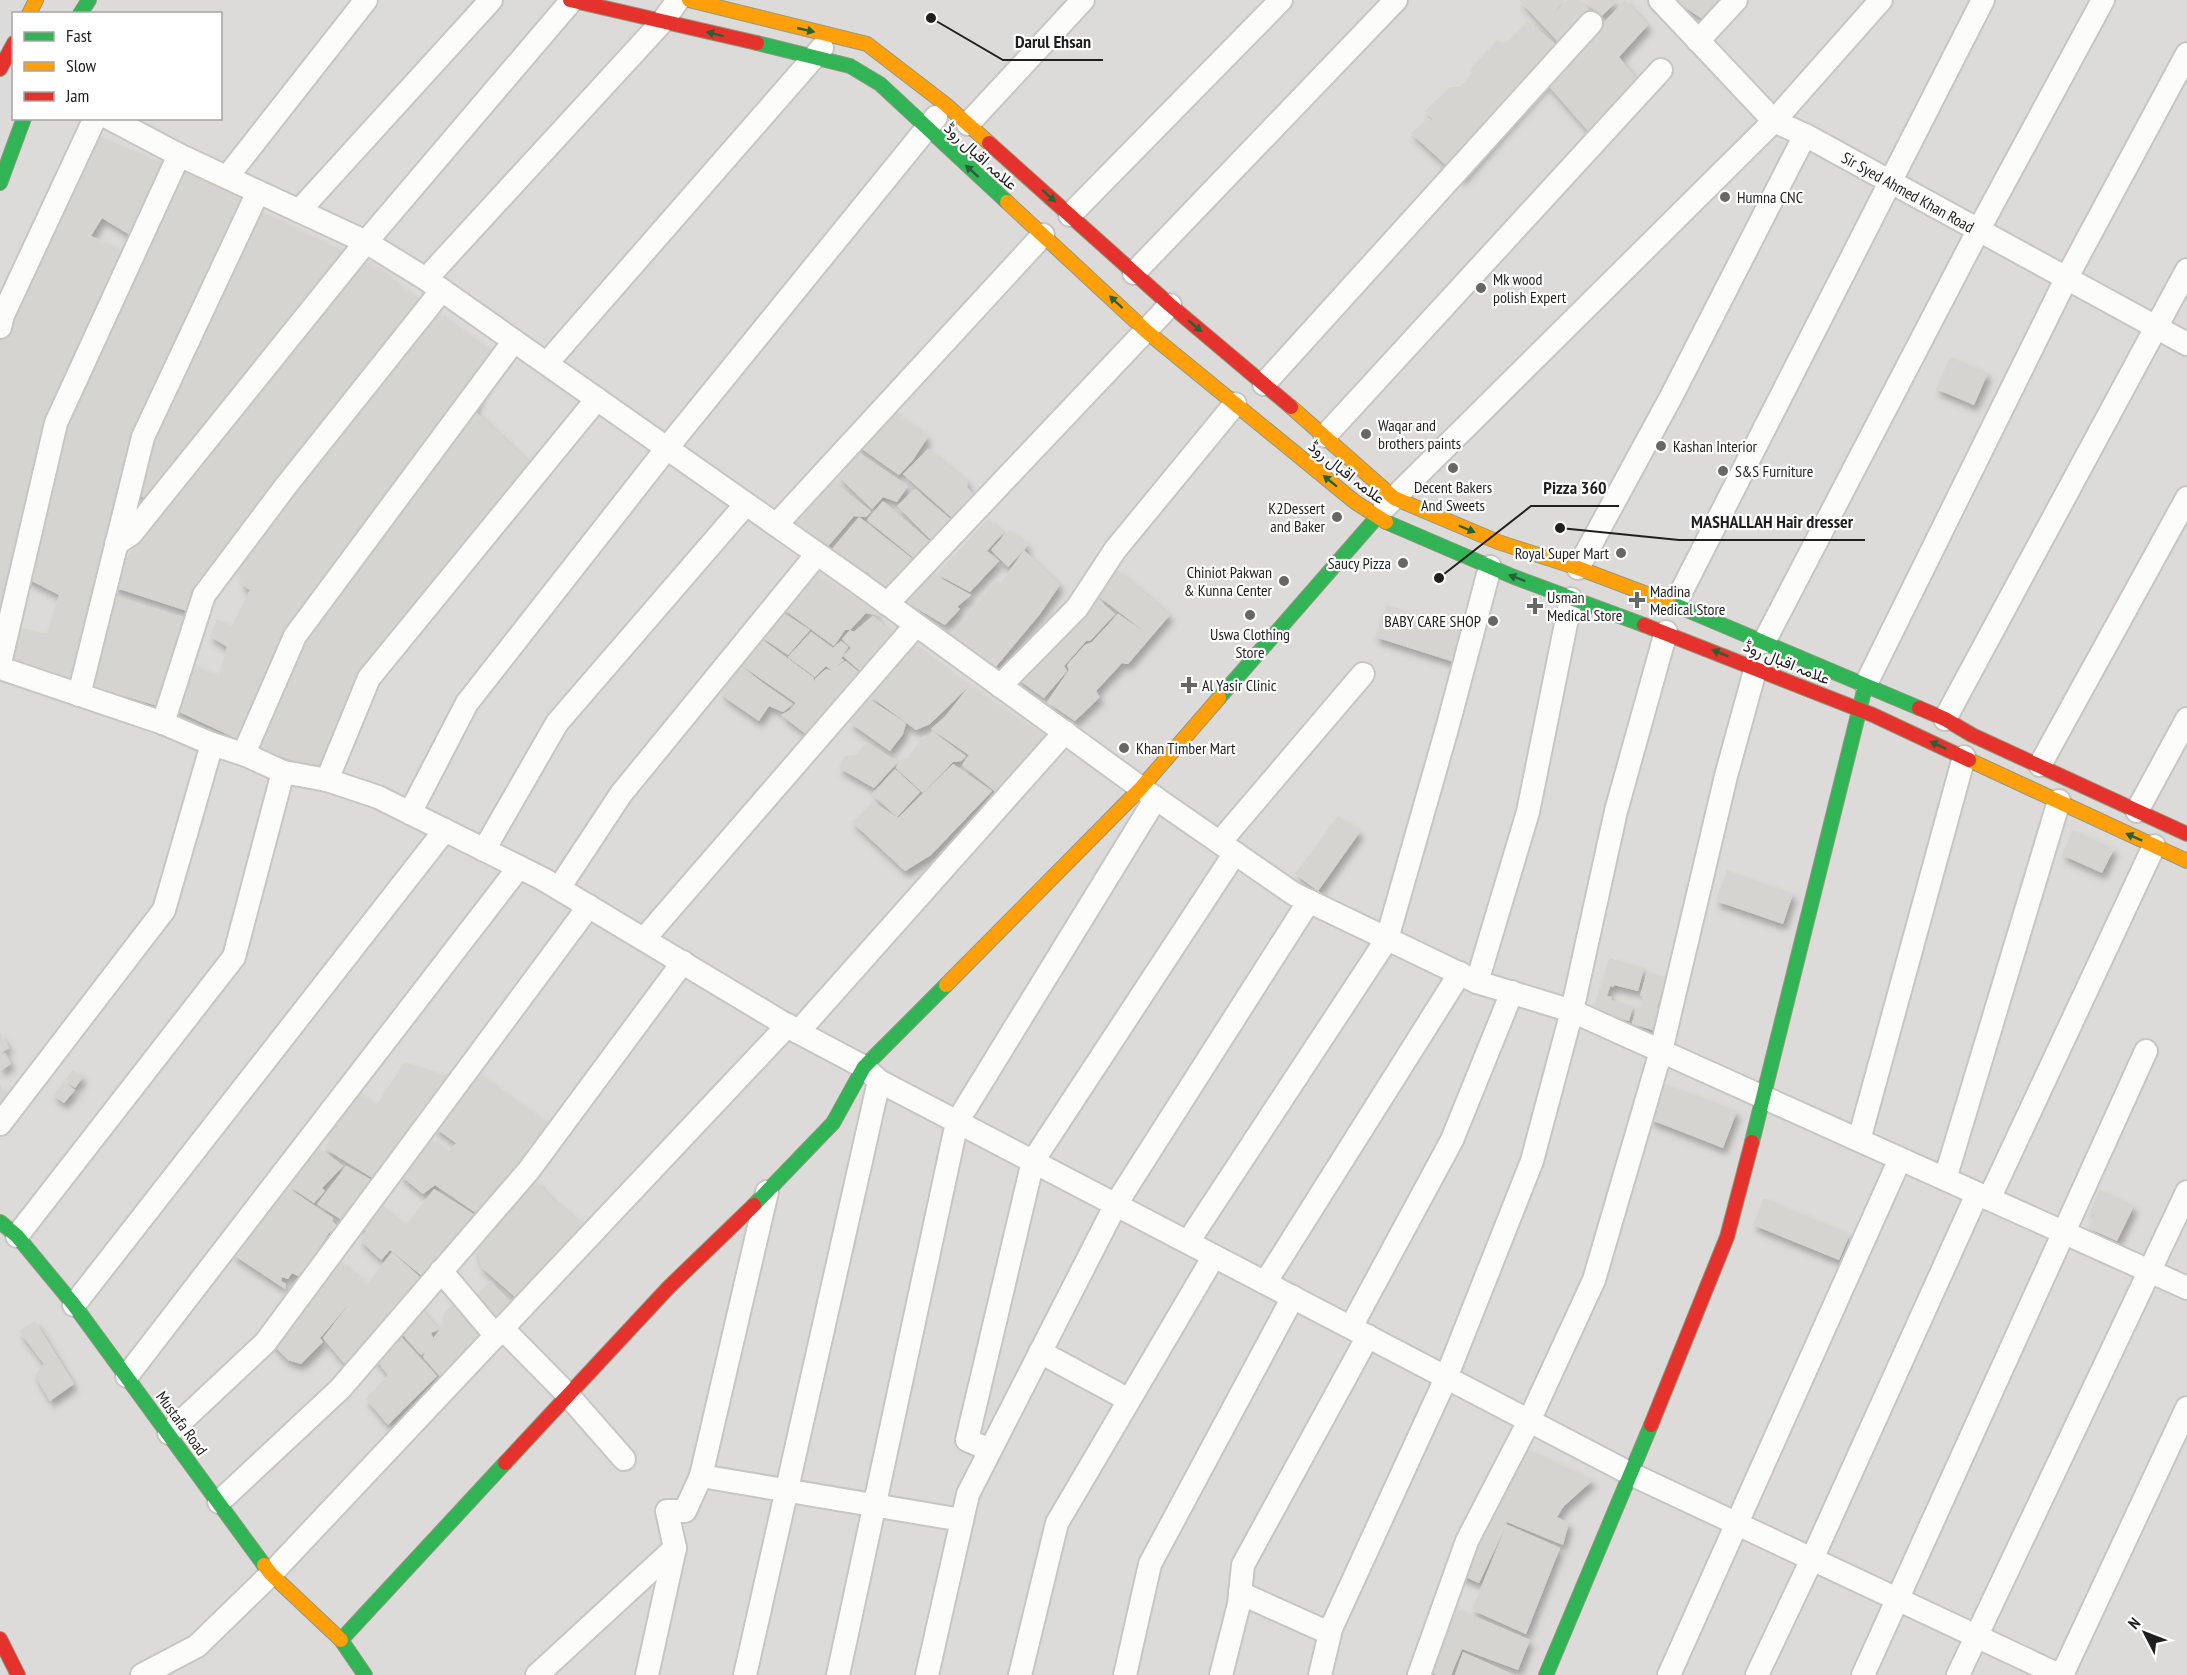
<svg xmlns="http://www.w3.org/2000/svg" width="2187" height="1675" viewBox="0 0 2187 1675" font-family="'PT Sans Narrow',Vazirmatn,sans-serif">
  <defs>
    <filter id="shadow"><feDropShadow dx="3.5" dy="6" stdDeviation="3" flood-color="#0004"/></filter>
  </defs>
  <rect width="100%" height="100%" fill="#edece7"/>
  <path fill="#dcdbd9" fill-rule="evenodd" d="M0,0h2187v1675h-2187zM14,14h206v104h-206z"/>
  <g fill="#d6d4d0" filter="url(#shadow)">
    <polygon points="1519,0 1565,0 1554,13 1567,0 1579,0 1596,18 1564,48"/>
    <polygon points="1585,0 1618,0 1601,17"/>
    <polygon points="1625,0 1648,25 1619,57 1641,85 1596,140 1547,84"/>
    <polygon points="1674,0 1729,0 1710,24"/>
    <polygon points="1528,21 1569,56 1461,179 1411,133 1428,118 1434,121 1425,111 1450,87 1460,87 1472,73 1471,69 1496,41 1506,43"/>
    <polygon points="96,135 169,166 135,238 102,218 91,236 126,252 182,169 250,197 135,440 95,591 186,618 161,707 73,681 11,660 21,628 47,634 59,595 20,575 0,634 0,327"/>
    <polygon points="262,212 349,254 150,501 133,492 150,441"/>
    <polygon points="362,258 420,301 190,612 113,587 122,564"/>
    <polygon points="435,311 494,354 474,410 532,465 365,675 329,775 248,744 173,709 188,663 219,677 227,647 210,636 217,619 232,626 250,590 242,585 240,563"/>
    <polygon points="1950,357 1988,373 1974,405 1936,389"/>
    <polygon points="881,403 928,437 913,460 899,475 855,444"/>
    <polygon points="928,449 968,482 967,487 980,502 959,524 903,474"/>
    <polygon points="858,452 908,486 897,502 883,497 872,509 838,476"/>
    <polygon points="817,470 871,511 866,517 854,516 824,551 775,513"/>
    <polygon points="915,489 955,523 937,546 897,506"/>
    <polygon points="883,501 934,545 920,563 867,520"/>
    <polygon points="859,517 919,564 892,592 873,584 875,579 867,572 858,572 828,554"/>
    <polygon points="988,519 1003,533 987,551 999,561 970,592 937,574"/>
    <polygon points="1009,530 1028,545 1024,550 1060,585 1040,614 994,669 951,636 996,580 1001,583 1024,550 1008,567 991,550"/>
    <polygon points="807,568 881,616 866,613 850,630 854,632 873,616 898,637 868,678 843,656 851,648 842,639 850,630 845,630 834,646 779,606"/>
    <polygon points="924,569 971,595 957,607 960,609 945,625 899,598"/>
    <polygon points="1117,570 1170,615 1128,664 1122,663 1096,691 1100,697 1075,721 1047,702 1069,670 1067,665 1085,645 1092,642 1118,614 1145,632 1097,595"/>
    <polygon points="1098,599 1115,614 1090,641 1086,641 1064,666 1067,671 1044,698 1015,677"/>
    <polygon points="1386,605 1465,630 1454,662 1375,637"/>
    <polygon points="785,614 810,630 788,655 760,636 768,625 773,627"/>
    <polygon points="811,632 833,648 841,641 848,647 841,659 844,660 836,667 845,661 866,678 814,740 781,715 790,710 796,703 735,661 760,638 813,677 815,682 815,679 826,669 832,671 826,666 815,677 788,657"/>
    <polygon points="907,640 969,686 930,724 916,730 870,696 887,674"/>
    <polygon points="740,665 763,683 793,704 783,712 769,706 759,721 727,699 721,691"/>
    <polygon points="969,686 1045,737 997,793 962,765 969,755 931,729 945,717"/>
    <polygon points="864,696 906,723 903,734 890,751 850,723"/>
    <polygon points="932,731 966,756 961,761 953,762 923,793 896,768 903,757 906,759 924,736 928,739"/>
    <polygon points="866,742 898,762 874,788 839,768 845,756 856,755"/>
    <polygon points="953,764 992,791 931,855 905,871 852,822 873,802 900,819 898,818"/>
    <polygon points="895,769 920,792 897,817 872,794"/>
    <polygon points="1338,816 1360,832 1318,891 1295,874"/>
    <polygon points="2073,830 2114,849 2102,873 2062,855"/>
    <polygon points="1727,870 1793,894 1783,924 1716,901"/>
    <polygon points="1609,958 1644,968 1638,991 1614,985 1613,987 1610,986 1607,996 1612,997 1611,1000 1633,1006 1629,1021 1593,1011"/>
    <polygon points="1647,972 1674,979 1670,997 1661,995 1657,1008 1659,1009 1656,1019 1659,1020 1656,1031 1632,1024 1636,1008 1640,1008 1643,996 1640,996"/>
    <polygon points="0,1032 9,1048 0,1053"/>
    <polygon points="5,1053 11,1064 0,1071 0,1056"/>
    <polygon points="405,1062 451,1077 379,1182 324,1148 333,1137 328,1133 333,1128 326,1121 352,1089 376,1106"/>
    <polygon points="471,1069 551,1127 479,1215 435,1185 423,1194 400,1175 430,1139 448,1153 456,1143 434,1127"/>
    <polygon points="73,1070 83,1077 75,1088 65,1080"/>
    <polygon points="64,1082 75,1090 64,1103 53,1095"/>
    <polygon points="1663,1083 1737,1111 1723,1148 1649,1119"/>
    <polygon points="0,1084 8,1099 1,1103 0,1101"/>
    <polygon points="321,1149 343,1166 322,1188 325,1191 314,1203 289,1186 304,1169 300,1166 315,1151"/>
    <polygon points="346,1166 379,1184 345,1222 317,1204"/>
    <polygon points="534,1180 553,1200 591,1232 521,1302 482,1268 475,1246"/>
    <polygon points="285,1186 333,1218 332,1221 338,1227 329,1233 318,1250 323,1253 306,1280 292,1273 288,1279 282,1277 281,1281 286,1284 285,1289 232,1254"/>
    <polygon points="434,1189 475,1215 427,1280 389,1249 390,1250 381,1260 360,1240 366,1231 357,1224 373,1200 405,1226"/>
    <polygon points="2100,1190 2134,1206 2117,1241 2088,1228 2095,1214 2090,1212"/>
    <polygon points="1764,1198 1850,1234 1839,1260 1753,1225"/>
    <polygon points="392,1252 421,1278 362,1348 355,1363 344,1363 323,1338 349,1304 320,1338 323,1342 301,1364 288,1360 265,1337 333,1257 367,1284"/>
    <polygon points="490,1281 517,1308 493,1327 471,1302"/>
    <polygon points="455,1300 489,1332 443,1380 423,1357 425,1352 421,1355 396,1327 416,1304 436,1326 442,1328 431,1333 433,1338 442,1328 444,1314"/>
    <polygon points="35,1321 74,1384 50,1401 35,1375 44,1364 19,1331"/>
    <polygon points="391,1326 437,1376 388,1425 366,1399 388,1375 366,1347"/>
    <polygon points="1520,1446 1593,1480 1564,1506 1557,1517 1569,1523 1563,1545 1507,1522 1506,1524 1560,1548 1526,1634 1472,1610 1505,1528 1479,1583 1447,1569 1473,1513 1474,1498 1481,1502"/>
    <polygon points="1446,1604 1530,1640 1518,1670 1462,1649 1451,1675 1437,1675 1424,1669"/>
    <polygon points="1463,1652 1514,1675 1455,1675"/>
  </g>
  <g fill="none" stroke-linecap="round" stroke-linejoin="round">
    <defs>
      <g id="street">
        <polyline points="1660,0 1774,121 1805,135 2187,344"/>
        <polyline points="1698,41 1736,0"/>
        <polyline points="109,118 179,155 366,242 426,279 856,581 1141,788 1294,894 1477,982 1572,1011 2187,1288"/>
        <polyline points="968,124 1083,0"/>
        <polyline points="227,177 366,0"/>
        <polyline points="299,211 491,0"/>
        <polyline points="1070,215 1281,0"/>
        <polyline points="1134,273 1396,0"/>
        <polyline points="426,279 663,21 678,0"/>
        <polyline points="0,327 3,315 95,118"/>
        <polyline points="547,363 822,48"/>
        <polyline points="1264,384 1591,23"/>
        <polyline points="1325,436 1661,70"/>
        <polyline points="1385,507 1774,121 1881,0"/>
        <polyline points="776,525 1043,235"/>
        <polyline points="116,544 131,534 366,242 572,0"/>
        <polyline points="1578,568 1671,397 1805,135"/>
        <polyline points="887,604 1170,305"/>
        <polyline points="1675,604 1983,0"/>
        <polyline points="1764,642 1978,231 2103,0"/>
        <polyline points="0,663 56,423 179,155"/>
        <polyline points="0,668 163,723 212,744 246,755 283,772 327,780 378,797 543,879 798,1032 864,1067 879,1081 1631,1474 2059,1675"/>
        <polyline points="1866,684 2066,279 2187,54"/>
        <polyline points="1000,686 1077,608 1115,550 1235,404"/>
        <polyline points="79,695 143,437 258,192"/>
        <polyline points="1945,719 2187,270"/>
        <polyline points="163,723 204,595 285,487 442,290"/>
        <polyline points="246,755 248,744 295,636 514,341"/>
        <polyline points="2040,765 2187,498"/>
        <polyline points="327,780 369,678 597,399"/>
        <polyline points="2137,811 2187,719"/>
        <polyline points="410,813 467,703 667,448 936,117"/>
        <polyline points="1220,842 1363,674"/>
        <polyline points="484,850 557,723 746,504"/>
        <polyline points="559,888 621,794 817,554"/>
        <polyline points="644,939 916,625"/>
        <polyline points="1477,982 1528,812 1571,599"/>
        <polyline points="798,1032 1065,732"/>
        <polyline points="0,1124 164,910 212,744"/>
        <polyline points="1859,1140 1964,757"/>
        <polyline points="1945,1179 2059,801"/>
        <polyline points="1989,1199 2154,846"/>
        <polyline points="17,1236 234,957 283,772"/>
        <polyline points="1188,1242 1387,939 1448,725 1490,567"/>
        <polyline points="441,1271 496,1336"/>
        <polyline points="1265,1283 1460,973"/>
        <polyline points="74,1305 445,830"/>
        <polyline points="1351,1327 1452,1140 1512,992"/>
        <polyline points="502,1328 568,1395 624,1459"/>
        <polyline points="1040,1352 1129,1400"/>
        <polyline points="127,1376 519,867"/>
        <polyline points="169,1433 265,1343 589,906"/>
        <polyline points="990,1450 967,1440 1033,1161 1235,853"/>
        <polyline points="701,1476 962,1520"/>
        <polyline points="219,1502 340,1389 529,1170 683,962"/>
        <polyline points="1240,1593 1329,1633 1446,1378 1532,1161 1572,1011 1616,811 1666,632"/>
        <polyline points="142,1675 197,1646 271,1574 788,1025"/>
        <polyline points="537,1675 675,1548"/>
        <polyline points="647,1675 675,1548 667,1511 685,1511 701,1476 767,1192"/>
        <polyline points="745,1675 879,1081"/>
        <polyline points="838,1675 957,1122 1156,798"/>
        <polyline points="927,1675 968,1494 1116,1204 1309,901"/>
        <polyline points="1020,1675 1057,1523 1214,1256"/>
        <polyline points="1125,1675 1150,1564 1293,1297"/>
        <polyline points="1221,1675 1239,1604 1243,1565 1368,1336"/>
        <polyline points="1320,1675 1332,1625"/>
        <polyline points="1419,1675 1467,1541 1529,1421 1594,1280 1661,1051 1726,776 1756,667"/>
        <polyline points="1669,1675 1900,1159"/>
        <polyline points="1757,1675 1812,1559 1977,1194"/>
        <polyline points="1863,1675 2146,1051"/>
        <polyline points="1958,1675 2187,1192"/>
        <polyline points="2062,1675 2187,1408"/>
      </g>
      <g id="fast">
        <polyline points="80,14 89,0"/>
        <polyline points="757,43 850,66 880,84 1007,202"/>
        <polyline points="0,183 24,118"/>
        <polyline points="1386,522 1514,577 1644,625"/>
        <polyline points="1668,602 1919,708"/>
        <polyline points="1219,698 1377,517"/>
        <polyline points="1752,1142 1864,691"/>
        <polyline points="754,1205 833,1123 864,1067 946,985"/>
        <polyline points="0,1222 17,1236 74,1305 264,1565"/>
        <polyline points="365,1675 341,1640 505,1463"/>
        <polyline points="1546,1675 1651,1425"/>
      </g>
      <g id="slow">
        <polyline points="689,0 867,44 945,104 989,143"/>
        <polyline points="29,14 36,0"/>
        <polyline points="1007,202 1146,331 1355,502 1386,522"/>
        <polyline points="1291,407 1394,498 1498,542 1578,568 1668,602"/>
        <polyline points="1969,760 2187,861"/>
        <polyline points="946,985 1141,788 1219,698"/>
        <polyline points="264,1565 271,1574 341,1640"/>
      </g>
      <g id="jam">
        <polyline points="570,0 757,43"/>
        <polyline points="0,69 14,43"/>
        <polyline points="989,143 1170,305 1291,407"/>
        <polyline points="1644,625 1873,715 1969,760"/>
        <polyline points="1919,708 1945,719 1972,735 2187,834"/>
        <polyline points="1651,1425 1727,1237 1752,1142"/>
        <polyline points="505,1463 669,1287 754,1205"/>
        <polyline points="0,1639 18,1675"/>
      </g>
    </defs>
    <use href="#street" stroke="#c6c6c3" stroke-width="26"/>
    <use href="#fast" stroke="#93987e" stroke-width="16"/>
    <use href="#slow" stroke="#93987e" stroke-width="16"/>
    <use href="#jam" stroke="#93987e" stroke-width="16"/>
    <use href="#street" stroke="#fcfcfb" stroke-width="22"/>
    <use href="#fast" stroke="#30b455" stroke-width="14"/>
    <use href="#slow" stroke="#ff9f0a" stroke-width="14"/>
    <use href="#jam" stroke="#e5322d" stroke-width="14"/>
  </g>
  <defs><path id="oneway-solid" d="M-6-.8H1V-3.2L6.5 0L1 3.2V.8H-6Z" transform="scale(1.5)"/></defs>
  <g fill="#276237">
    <use href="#oneway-solid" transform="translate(806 30) rotate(13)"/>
    <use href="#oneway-solid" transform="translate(715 34) rotate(-166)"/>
    <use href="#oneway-solid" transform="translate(972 171) rotate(-138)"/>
    <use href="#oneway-solid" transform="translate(1049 196) rotate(42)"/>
    <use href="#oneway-solid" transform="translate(1116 302) rotate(-137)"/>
    <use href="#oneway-solid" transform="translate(1195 326) rotate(40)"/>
    <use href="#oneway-solid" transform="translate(1330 481) rotate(-141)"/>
    <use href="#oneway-solid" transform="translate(1467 529) rotate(23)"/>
    <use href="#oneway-solid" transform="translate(1517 578) rotate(-159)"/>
    <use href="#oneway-solid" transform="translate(1720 653) rotate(-158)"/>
    <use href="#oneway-solid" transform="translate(1938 745) rotate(-155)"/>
    <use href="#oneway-solid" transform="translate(2134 837) rotate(-156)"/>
  </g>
  <g fill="#676765" stroke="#fff" stroke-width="2">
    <circle cx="1725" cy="197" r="6"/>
    <circle cx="1481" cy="288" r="6"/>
    <circle cx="1366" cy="434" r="6"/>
    <circle cx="1661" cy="446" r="6"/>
    <circle cx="1453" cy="468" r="6"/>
    <circle cx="1723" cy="471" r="6"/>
    <circle cx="1337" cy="517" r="6"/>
    <circle cx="1621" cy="553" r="6"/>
    <circle cx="1403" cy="563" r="6"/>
    <circle cx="1284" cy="581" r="6"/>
    <path d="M1634 591h6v6h6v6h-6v6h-6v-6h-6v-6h6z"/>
    <path d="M1532 597h6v6h6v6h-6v6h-6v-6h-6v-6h6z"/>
    <circle cx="1250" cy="615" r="6"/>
    <circle cx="1493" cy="621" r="6"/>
    <path d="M1186 676h6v6h6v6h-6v6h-6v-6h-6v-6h6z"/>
    <circle cx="1124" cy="748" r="6"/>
  </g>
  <g text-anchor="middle" stroke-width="4.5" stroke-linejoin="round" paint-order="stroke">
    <g font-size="16" fill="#1f1f1f" stroke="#fff">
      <text transform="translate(981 156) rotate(42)" y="6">علامہ اقبال روڈ</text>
      <text transform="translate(1908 192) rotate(29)" y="6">Sir Syed Ahmed Khan Road</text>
      <text transform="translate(1347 472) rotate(38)" y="6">علامہ اقبال روڈ</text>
      <text transform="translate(1787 662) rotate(22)" y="6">علامہ اقبال روڈ</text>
      <text transform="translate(182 1423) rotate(54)" y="6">Mustafa Road</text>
    </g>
    <g font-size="16" fill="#1f1f1f" stroke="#fff" text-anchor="start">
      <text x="1737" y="203">Humna CNC</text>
      <text x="1493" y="285">Mk wood<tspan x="1493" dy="18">polish Expert</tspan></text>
      <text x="1378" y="431">Waqar and<tspan x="1378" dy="18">brothers paints</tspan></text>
      <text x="1673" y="452">Kashan Interior</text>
      <text x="1735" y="477">S&amp;S Furniture</text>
      <text x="1453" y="493" text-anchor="middle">Decent Bakers<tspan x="1453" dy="18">And Sweets</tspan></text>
      <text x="1325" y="514" text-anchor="end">K2Dessert<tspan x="1325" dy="18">and Baker</tspan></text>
      <text x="1609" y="559" text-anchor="end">Royal Super Mart</text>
      <text x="1391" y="569" text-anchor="end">Saucy Pizza</text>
      <text x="1272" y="578" text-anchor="end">Chiniot Pakwan<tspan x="1272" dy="18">&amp; Kunna Center</tspan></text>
      <text x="1650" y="597">Madina<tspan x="1650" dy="18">Medical Store</tspan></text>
      <text x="1547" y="603">Usman<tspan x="1547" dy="18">Medical Store</tspan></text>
      <text x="1481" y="627" text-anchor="end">BABY CARE SHOP</text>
      <text x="1250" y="640" text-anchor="middle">Uswa Clothing<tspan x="1250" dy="18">Store</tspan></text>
      <text x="1202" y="691">Al Yasir Clinic</text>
      <text x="1136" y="754">Khan Timber Mart</text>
    </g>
  </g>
  <path fill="none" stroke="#1f1f1f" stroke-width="2" d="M931 18L1003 60H1103M1439 578L1531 506H1619M1560 528L1679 540H1865"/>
  <g fill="#1f1f1f" stroke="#fff" stroke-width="2">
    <circle cx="931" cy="18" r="6"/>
    <circle cx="1439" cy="578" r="6"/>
    <circle cx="1560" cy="528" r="6"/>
  </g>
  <g font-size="18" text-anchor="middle" font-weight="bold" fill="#1f1f1f" stroke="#fff" stroke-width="4.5" stroke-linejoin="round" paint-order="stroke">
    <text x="1053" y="48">Darul Ehsan</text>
    <text x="1575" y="494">Pizza 360</text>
    <text x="1772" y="528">MASHALLAH Hair dresser</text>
  </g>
  <rect x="12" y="12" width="210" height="108" fill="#ffffff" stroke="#a5a5a5" stroke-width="1.5"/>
  <rect x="24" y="32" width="30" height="9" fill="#30b455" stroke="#a5a5a5" stroke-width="1.5"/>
  <text x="66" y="42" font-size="18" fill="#1f1f1f">Fast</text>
  <rect x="24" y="62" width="30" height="9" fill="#ff9f0a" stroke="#a5a5a5" stroke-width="1.5"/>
  <text x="66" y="72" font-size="18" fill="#1f1f1f">Slow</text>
  <rect x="24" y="92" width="30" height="9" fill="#e5322d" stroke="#a5a5a5" stroke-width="1.5"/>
  <text x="66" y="102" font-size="18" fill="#1f1f1f">Jam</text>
  <g transform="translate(2145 1633) rotate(312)" stroke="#ffffff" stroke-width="4.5" paint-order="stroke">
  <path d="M0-4.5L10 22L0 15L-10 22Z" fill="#1f1f1f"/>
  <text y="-9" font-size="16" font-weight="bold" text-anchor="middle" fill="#1f1f1f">N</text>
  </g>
</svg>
